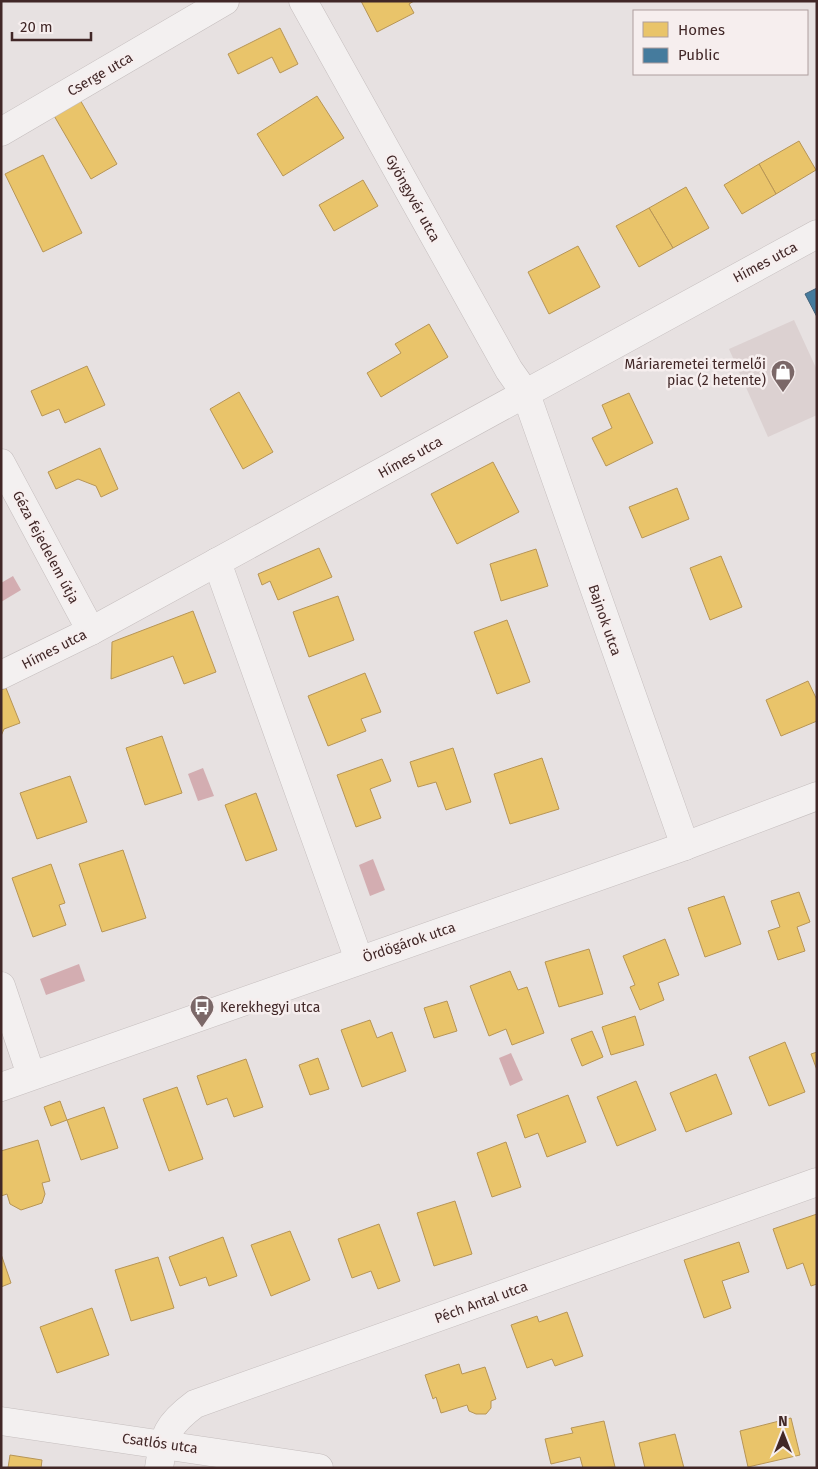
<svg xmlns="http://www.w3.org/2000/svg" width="818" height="1469" viewBox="0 0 818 1469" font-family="'Fira Sans',sans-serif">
  <rect width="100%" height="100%" fill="#e7e1e1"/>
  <polygon fill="#dcd1d1" points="794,320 817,370 817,415 768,437 729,349"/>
  <g fill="#d3adb1">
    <polygon points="13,576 21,590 1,602 1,583"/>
    <polygon points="203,768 214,796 198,801 188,774"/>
    <polygon points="373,859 385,890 370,896 359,865"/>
    <polygon points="79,964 85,981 46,995 40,979"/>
    <polygon points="511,1053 523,1080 510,1086 499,1058"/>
  </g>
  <g fill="#e9c46a" stroke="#b79556">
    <polygon points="361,1 414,1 409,4 414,13 377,32"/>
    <polygon points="280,28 298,64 280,73 272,57 238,74 228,54"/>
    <polygon points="317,96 344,138 283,176 257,134"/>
    <polygon points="79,98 117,164 91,179 53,114"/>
    <polygon points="799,141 816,170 776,194 759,164"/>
    <polygon points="43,155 82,233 43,252 5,174"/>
    <polygon points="759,164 776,194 742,214 724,185"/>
    <polygon points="363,180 378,206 334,231 319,205"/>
    <polygon points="686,187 709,228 673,248 649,208"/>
    <polygon points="649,208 673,248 639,267 616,226"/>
    <polygon points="578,246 600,287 549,314 528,272"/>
    <polygon points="429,324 448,357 381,397 367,373 401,353 395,344"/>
    <polygon points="87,366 105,405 65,423 59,409 42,416 31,391"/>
    <polygon points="239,392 273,452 243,469 210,409"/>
    <polygon points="629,393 653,443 606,466 592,438 612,428 602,405"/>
    <polygon points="100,448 118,489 101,497 96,486 78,479 56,489 48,472"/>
    <polygon points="493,462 519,512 457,544 431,494"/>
    <polygon points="677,488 689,519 642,538 629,507"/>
    <polygon points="319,548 332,577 278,600 270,581 262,585 258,574"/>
    <polygon points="536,549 548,586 501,601 490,564"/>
    <polygon points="721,556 742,607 710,620 690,568"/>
    <polygon points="338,596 354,640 309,657 293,612"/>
    <polygon points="193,611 216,672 184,684 173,656 111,679 112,642"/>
    <polygon points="507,620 530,682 497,694 474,632"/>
    <polygon points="365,673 381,712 361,719 366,731 328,746 308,696"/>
    <polygon points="808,681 817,700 817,721 781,736 766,700"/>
    <polygon points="6,688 20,723 4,729 1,736 1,690"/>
    <polygon points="162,736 182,793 145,805 126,748"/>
    <polygon points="453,748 471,802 446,810 436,782 418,787 410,762"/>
    <polygon points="542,758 559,809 510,824 494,774"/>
    <polygon points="382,759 391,781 370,789 381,818 356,827 337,775"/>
    <polygon points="70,776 87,822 37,839 20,793"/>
    <polygon points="256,793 277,850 246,861 225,805"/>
    <polygon points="123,850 146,918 102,932 79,864"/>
    <polygon points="51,864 65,903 59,905 66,925 33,937 12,878"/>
    <polygon points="799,892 810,922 797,927 805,951 778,960 768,931 780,927 771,901"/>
    <polygon points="724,896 741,944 705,957 688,908"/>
    <polygon points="665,939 679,975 658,983 664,1000 640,1010 630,987 635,985 623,956"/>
    <polygon points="589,949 603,994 559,1007 545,962"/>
    <polygon points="510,971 518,990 527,987 544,1033 512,1045 506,1029 489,1036 470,986"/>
    <polygon points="447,1001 457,1031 434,1038 424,1008"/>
    <polygon points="635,1016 644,1045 611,1055 602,1027"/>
    <polygon points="370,1020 377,1038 392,1032 406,1071 362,1087 341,1030"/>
    <polygon points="592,1031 603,1057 582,1066 571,1039"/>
    <polygon points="785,1042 805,1092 769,1106 749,1057"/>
    <polygon points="817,1052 817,1070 811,1054"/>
    <polygon points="318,1058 329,1089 310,1095 299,1065"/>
    <polygon points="246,1059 263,1107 234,1117 227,1098 207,1105 197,1076"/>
    <polygon points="716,1074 732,1114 686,1132 670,1093"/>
    <polygon points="636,1081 656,1130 617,1146 597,1097"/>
    <polygon points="177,1087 203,1159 169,1171 143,1099"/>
    <polygon points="568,1095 586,1142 547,1157 538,1133 525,1138 517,1115"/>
    <polygon points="60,1101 67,1120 51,1126 44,1107"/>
    <polygon points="104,1107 118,1148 81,1160 67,1120"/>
    <polygon points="38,1140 50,1181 42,1183 45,1194 42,1203 21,1210 10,1204 7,1194 1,1196 1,1151"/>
    <polygon points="506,1142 521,1187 492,1197 477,1153"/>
    <polygon points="455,1201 472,1254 434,1266 417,1213"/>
    <polygon points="817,1214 817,1284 811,1286 803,1263 787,1269 773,1229"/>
    <polygon points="379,1224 400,1281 378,1289 371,1271 352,1278 338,1239"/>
    <polygon points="290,1231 310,1280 271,1296 251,1245"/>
    <polygon points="223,1237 237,1276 209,1286 206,1277 180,1286 169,1257"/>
    <polygon points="739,1242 749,1272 722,1281 731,1308 704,1318 684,1260"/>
    <polygon points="1,1254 11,1283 1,1287"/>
    <polygon points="158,1257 174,1308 131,1321 115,1270"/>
    <polygon points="92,1308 109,1355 57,1373 40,1327"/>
    <polygon points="567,1312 583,1356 555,1366 552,1359 527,1368 511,1325 537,1316 539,1322"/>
    <polygon points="459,1364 462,1374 485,1367 496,1399 491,1401 491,1408 486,1414 476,1414 469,1411 467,1405 441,1413 436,1397 433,1399 425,1375"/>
    <polygon points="791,1418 800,1455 748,1467 740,1431"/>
    <polygon points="604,1421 615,1467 583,1468 580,1457 551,1464 545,1439 573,1433 571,1428"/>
    <polygon points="675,1434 684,1468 645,1468 639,1443"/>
    <polygon points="10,1455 42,1460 41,1468 8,1468"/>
  </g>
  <polygon fill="#457b9d" stroke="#44627a" points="817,288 817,317 805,294"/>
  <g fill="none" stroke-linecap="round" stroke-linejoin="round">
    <defs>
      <g id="minor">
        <polyline points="303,1 509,370 526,394 685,846"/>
        <polyline points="1,132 225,1"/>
        <polyline points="1,463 91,631"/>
        <polyline points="217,562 359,960"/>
        <polyline points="1,675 91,631 817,234"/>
        <polyline points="1,986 31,1075"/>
        <polyline points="1,1087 685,846 817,796"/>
        <polyline points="1,1421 319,1468"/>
        <path d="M159,1468c5,-34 9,-44 36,-64l622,-222"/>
      </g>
    </defs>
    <use href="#minor" stroke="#c5bebe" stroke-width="29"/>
    <use href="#minor" stroke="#f3f0f0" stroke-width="28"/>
  </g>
  <defs>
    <symbol id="shop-pin" viewBox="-11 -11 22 30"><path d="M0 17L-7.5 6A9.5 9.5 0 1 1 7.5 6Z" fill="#7b6868" stroke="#f6eeee"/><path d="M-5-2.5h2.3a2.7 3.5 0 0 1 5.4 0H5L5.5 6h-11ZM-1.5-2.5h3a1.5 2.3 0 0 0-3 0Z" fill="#fff"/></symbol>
    <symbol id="bus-pin" viewBox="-11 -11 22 30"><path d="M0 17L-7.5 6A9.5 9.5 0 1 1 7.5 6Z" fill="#7b6868" stroke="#f6eeee"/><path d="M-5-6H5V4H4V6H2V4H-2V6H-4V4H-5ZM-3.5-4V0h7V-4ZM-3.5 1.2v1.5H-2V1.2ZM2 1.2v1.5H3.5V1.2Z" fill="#fff"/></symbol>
  </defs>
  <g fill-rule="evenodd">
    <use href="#shop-pin" x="769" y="358" width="28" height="38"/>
    <use href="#bus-pin" x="188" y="993" width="28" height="38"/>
  </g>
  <g text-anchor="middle" stroke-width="5" stroke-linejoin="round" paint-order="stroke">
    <g font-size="14" fill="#412727" stroke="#f6eeee">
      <text transform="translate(100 74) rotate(-30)" y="5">Cserge utca</text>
      <text transform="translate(413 198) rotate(61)" y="5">Gyöngyvér utca</text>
      <text transform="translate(765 262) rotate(-28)" y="5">Hímes utca</text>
      <text transform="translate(410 457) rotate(-29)" y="5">Hímes utca</text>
      <text transform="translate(46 547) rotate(62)" y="5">Géza fejedelem útja</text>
      <text transform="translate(605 620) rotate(71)" y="5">Bajnok utca</text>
      <text transform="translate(54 649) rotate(-27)" y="5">Hímes utca</text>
      <text transform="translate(409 942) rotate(-19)" y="5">Ördögárok utca</text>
      <text transform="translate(481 1302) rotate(-20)" y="5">Péch Antal utca</text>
      <text transform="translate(160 1443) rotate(8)" y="5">Csatlós utca</text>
    </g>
    <g font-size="14" fill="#412727" stroke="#f6eeee" text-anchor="end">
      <text x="766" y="369">Máriaremetei termelői<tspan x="766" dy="16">piac (2 hetente)</tspan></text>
      <text x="220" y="1012" text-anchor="start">Kerekhegyi utca</text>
    </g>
  </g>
  <rect width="818" height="1469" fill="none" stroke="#412727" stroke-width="5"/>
  <rect x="633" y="10" width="175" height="65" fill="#f6eeee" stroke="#ae9e9e"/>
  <rect x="643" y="22" width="25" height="15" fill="#e9c46a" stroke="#ae9e9e"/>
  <text x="678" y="35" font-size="15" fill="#412727">Homes</text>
  <rect x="643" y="48" width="25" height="15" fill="#457b9d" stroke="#ae9e9e"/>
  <text x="678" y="60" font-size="15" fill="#412727">Public</text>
  <g transform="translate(783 1434)" stroke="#f6eeee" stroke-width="4" paint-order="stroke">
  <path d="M0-4L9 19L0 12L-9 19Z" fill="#412727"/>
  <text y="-8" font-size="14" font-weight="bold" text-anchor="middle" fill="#412727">N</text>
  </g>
  <path d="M12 32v8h79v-8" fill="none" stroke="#412727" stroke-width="2.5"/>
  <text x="20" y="32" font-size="15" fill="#412727" stroke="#f6eeee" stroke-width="4" paint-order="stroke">20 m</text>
</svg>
